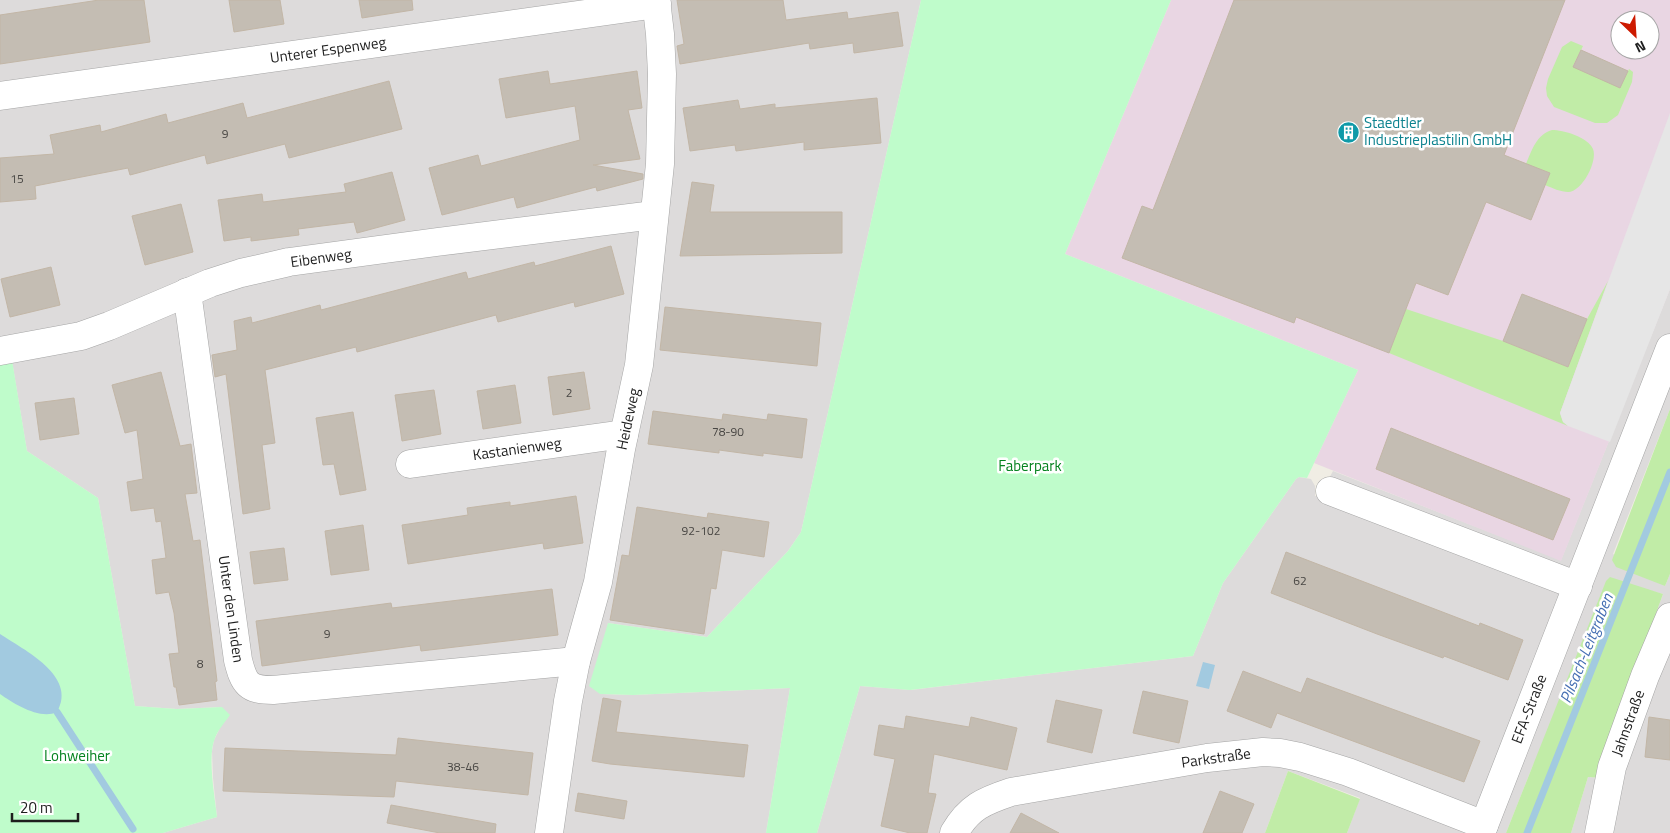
<svg xmlns="http://www.w3.org/2000/svg" width="1670" height="833" viewBox="0 0 1670 833" font-family="'Titillium Web',sans-serif">
  <rect width="100%" height="100%" fill="#f0ede4"/>
  <g fill="#dddbdb">
    <polygon points="0,0 921,0 801,532 788,551 707,637 608,623 600,694 633,695 790,688 766,833 163,833 217,817 213,778 212,751 214,740 219,730 222,707 177,709 135,706 98,498 27,451 12,361 0,363"/>
    <polygon points="1670,289 1670,409 1613,554 1665,586 1670,574 1670,833 1571,833 1588,777 1602,778 1630,685 1663,594 1652,591 1533,765 1506,833 1347,833 1360,798 1288,771 1265,833 817,833 860,686 911,690 1193,656 1223,583 1296,479 1299,477 1311,479 1315,486 1315,496 1319,497 1333,471 1561,560"/>
  </g>
  <path fill="#e9d6e3" fill-rule="evenodd" d="M1171,0h499v289l-109,272 -247,-98 44,-93 -293,-116zM1620,20h30v30h-30z"/>
  <g fill="#c1eca7">
    <polygon points="1571,41 1583,46 1573,66 1620,87 1629,69 1633,72 1632,82 1618,115 1607,123 1595,123 1554,107 1547,96 1546,88 1548,79 1562,47"/>
    <path d="M1552,130c11,0 36,7 41,19 5,12 -11,43 -25,43 -7,0 -16,-4 -23,-7l5,-12 -24,-9c6,-14 10,-29 26,-34z"/>
    <polygon points="1608,281 1560,413 1563,422 1568,426 1389,353 1406,309 1503,341 1568,367 1587,319"/>
    <polygon points="1670,409 1670,574 1665,586 1616,567 1612,560"/>
    <polygon points="1610,577 1663,594 1630,685 1602,778 1588,777 1571,833 1506,833 1606,581"/>
    <polygon points="1288,771 1360,799 1347,833 1265,833"/>
  </g>
  <g fill="#bffccb">
    <polygon points="921,0 1171,0 1065,254 1358,370 1307,478 1299,477 1296,479 1223,583 1193,656 910,690 860,686 817,833 766,833 790,688 633,695 600,694 589,686 608,623 707,637 788,551 801,532"/>
    <path d="M12,360l15,91 71,47 37,208 42,3 45,-2 8,8c-5,7 -12,15 -15,23 -8,19 0,59 2,79l-54,16h-163v-470z"/>
  </g>
  <polygon fill="#e6e6e6" points="1670,113 1670,289 1610,442 1568,426 1563,422 1560,413"/>
  <g fill="#a2cae0">
    <path d="M0,634c24,16 78,42 57,78 -17,8 -43,-8 -57,-18z"/>
    <polygon points="1203,662 1215,665 1209,689 1196,686"/>
  </g>
  <g fill="none" stroke-linecap="round" stroke-linejoin="round">
    <g stroke="#a2cae0" stroke-width="7">
      <polyline points="57,712 133,829"/>
      <polyline points="1527,833 1670,472"/>
    </g>
  </g>
  <g fill="#c4bdb3" stroke="#c2b6a6">
    <polygon points="99,0 144,0 150,42 0,64 0,15"/>
    <polygon points="229,0 280,0 284,24 234,32"/>
    <polygon points="359,0 412,0 413,10 362,18"/>
    <polygon points="677,0 783,0 786,20 847,12 848,19 898,12 903,46 854,53 853,43 810,49 809,43 680,64 677,46 684,44"/>
    <polygon points="1234,0 1565,0 1504,155 1550,173 1531,220 1486,202 1448,295 1416,283 1389,353 1296,317 1294,323 1122,258 1142,206 1153,210"/>
    <polygon points="1581,50 1628,71 1620,88 1573,67"/>
    <polygon points="548,71 550,84 637,71 642,108 628,110 640,159 593,165 643,174 643,179 597,191 596,187 517,208 514,197 442,215 429,168 478,155 481,166 580,140 575,106 506,118 499,79"/>
    <polygon points="389,81 402,129 289,158 285,144 207,164 205,155 130,175 128,168 35,186 36,199 0,202 0,158 54,154 50,135 100,125 101,132 166,114 168,123 243,103 247,118"/>
    <polygon points="877,98 881,143 804,150 804,142 736,151 735,145 690,151 683,108 738,100 740,109 775,104 775,108"/>
    <polygon points="392,172 405,220 357,233 354,222 298,229 299,235 251,241 251,237 224,241 218,200 262,194 263,202 346,192 344,184"/>
    <polygon points="692,182 714,185 710,212 842,212 842,253 680,256"/>
    <polygon points="181,204 193,252 145,265 132,216"/>
    <polygon points="611,246 624,294 575,307 574,302 498,322 496,315 357,352 356,347 265,370 275,443 262,445 270,509 243,514 226,374 215,377 212,355 237,350 234,321 251,317 252,323 320,305 321,310 466,272 468,279 534,262 535,266"/>
    <polygon points="51,267 60,305 10,317 1,279"/>
    <polygon points="1522,294 1587,319 1568,367 1503,341"/>
    <polygon points="665,307 821,323 817,366 660,350"/>
    <polygon points="161,372 180,446 191,444 197,493 185,494 193,541 200,540 217,681 215,682 217,700 179,705 176,687 174,687 169,654 179,653 174,613 169,592 156,594 152,560 166,558 161,521 156,522 154,508 131,511 127,482 143,479 137,430 125,433 112,385"/>
    <polygon points="584,372 590,409 553,415 548,377"/>
    <polygon points="515,385 521,423 483,429 477,391"/>
    <polygon points="434,390 441,434 402,441 395,395"/>
    <polygon points="74,398 79,434 40,440 35,403"/>
    <polygon points="653,411 722,420 723,414 767,420 768,414 807,419 802,458 763,453 763,456 719,450 719,453 648,444"/>
    <polygon points="353,412 366,490 340,495 334,464 323,465 316,418"/>
    <polygon points="1391,428 1570,499 1553,540 1376,469"/>
    <polygon points="576,496 583,543 544,549 543,543 408,564 402,525 468,515 467,508 510,502 510,506"/>
    <polygon points="637,507 707,518 708,513 769,522 764,557 722,550 716,589 711,588 704,634 610,620 622,555 629,556"/>
    <polygon points="363,525 369,570 331,575 325,531"/>
    <polygon points="284,548 288,580 254,584 250,552"/>
    <polygon points="1286,552 1479,626 1480,623 1523,640 1508,680 1444,656 1443,658 1377,634 1271,593"/>
    <polygon points="552,589 558,635 421,651 420,645 262,666 256,621 391,603 392,608"/>
    <polygon points="1243,671 1301,693 1307,678 1480,741 1464,782 1277,713 1271,728 1227,711"/>
    <polygon points="1143,691 1188,701 1179,743 1133,733"/>
    <polygon points="603,698 621,701 616,732 748,745 744,777 610,764 592,761"/>
    <polygon points="1056,700 1102,710 1092,753 1047,742"/>
    <polygon points="906,716 969,727 971,717 1017,728 1007,770 934,754 928,793 936,794 927,833 910,833 881,826 895,759 874,755 879,725 904,729"/>
    <polygon points="1649,717 1670,720 1670,760 1645,757"/>
    <polygon points="398,738 533,753 528,795 396,781 394,797 223,791 225,748 396,755"/>
    <polygon points="1220,791 1254,804 1242,833 1203,833"/>
    <polygon points="578,793 627,801 624,819 575,811"/>
    <polygon points="391,805 496,824 495,833 440,833 387,823"/>
    <polygon points="1021,813 1059,833 1010,833"/>
  </g>
  <g fill="none" stroke-linecap="round" stroke-linejoin="round">
    <defs>
      <g id="minor">
        <polyline points="0,96 657,4"/>
        <path d="M187,292l51,368c6,24 10,30 35,30l303,-29"/>
        <polyline points="0,351 81,336 109,326 210,283 241,273 289,262 437,242 654,215"/>
        <polyline points="410,464 624,434"/>
        <polyline points="1330,491 1578,586"/>
        <polyline points="549,833 568,701 576,661 598,582 621,449 639,365 660,164 662,74 660,34 656,0"/>
        <path d="M954,833c15,-26 30,-32 57,-41l196,-34 56,-6 17,1 20,4 48,15 136,53"/>
        <polyline points="1481,833 1670,348"/>
        <polyline points="1599,833 1612,767 1645,676 1670,617"/>
      </g>
    </defs>
    <use href="#minor" stroke="#a5a5a5" stroke-width="29"/>
    <use href="#minor" stroke="#fff" stroke-width="28"/>
  </g>
  <defs>
    <symbol id="building-disc" viewBox="-11 -11 22 22"><circle r="9.5" fill="#0f9aa8" stroke="#fff"/><path d="M-4-6H4V6H1V3H-1V6H-4ZM-2.5-4.3h1.7v1.8h-1.7ZM.8-4.3h1.7v1.8H.8ZM-2.5-1h1.7V.8h-1.7ZM.8-1h1.7V.8H.8Z" fill="#fff"/></symbol>
  </defs>
  <g fill-rule="evenodd">
    <use href="#building-disc" x="1336" y="120" width="25" height="25"/>
  </g>
  <g text-anchor="middle" stroke-width="5" stroke-linejoin="round" paint-order="stroke">
    <g font-size="12" fill="#484643">
      <text x="225" y="138">9</text>
      <text x="17" y="183">15</text>
      <text x="569" y="397">2</text>
      <text x="728" y="436">78-90</text>
      <text x="701" y="535">92-102</text>
      <text x="1300" y="585">62</text>
      <text x="327" y="638">9</text>
      <text x="200" y="668">8</text>
      <text x="463" y="771">38-46</text>
    </g>
    <g font-size="15" fill="#1e1e1e" stroke="#fff">
      <text transform="translate(328 50) rotate(-8)" y="5">Unterer Espenweg</text>
      <text transform="translate(321 258) rotate(-8)" y="5">Eibenweg</text>
      <text transform="translate(628 419) rotate(-78)" y="5">Heideweg</text>
      <text transform="translate(517 449) rotate(-8)" y="5">Kastanienweg</text>
      <text transform="translate(231 609) rotate(82)" y="5">Unter den Linden</text>
      <text transform="translate(1529 709) rotate(-69)" y="5">EFA-Straße</text>
      <text transform="translate(1628 723) rotate(-70)" y="5">Jahnstraße</text>
      <text transform="translate(1216 758) rotate(-8)" y="5">Parkstraße</text>
    </g>
    <g font-size="15" fill="#0d838f" stroke="#fff" text-anchor="start">
      <text x="1364" y="128">Staedtler<tspan x="1364" dy="17">Industrieplastilin GmbH</tspan></text>
    </g>
    <g font-size="15" fill="#068320" stroke="#fff">
      <text x="1030" y="471">Faberpark</text>
      <text x="77" y="761">Lohweiher</text>
    </g>
    <g font-size="16" font-style="italic" fill="#466fb3" stroke="#fff">
      <text transform="translate(1586 648) rotate(-68)" y="6">Pilsach-Leitgraben</text>
    </g>
  </g>
  <g transform="translate(1635 35) rotate(155)"><circle r="24" fill="#ffffff" stroke="#a5a5a5"/>
  <path d="M0-4L9 19L0 12L-9 19Z" fill="#cd1a00"/>
  <text y="-8" font-size="14" font-weight="bold" text-anchor="middle" fill="#1e1e1e">N</text>
  </g>
  <path d="M12 813v8h66v-8" fill="none" stroke="#1e1e1e" stroke-width="2.5"/>
  <text x="20" y="813" font-size="15" fill="#1e1e1e" stroke="#ffffff" stroke-width="4" paint-order="stroke">20 m</text>
</svg>
